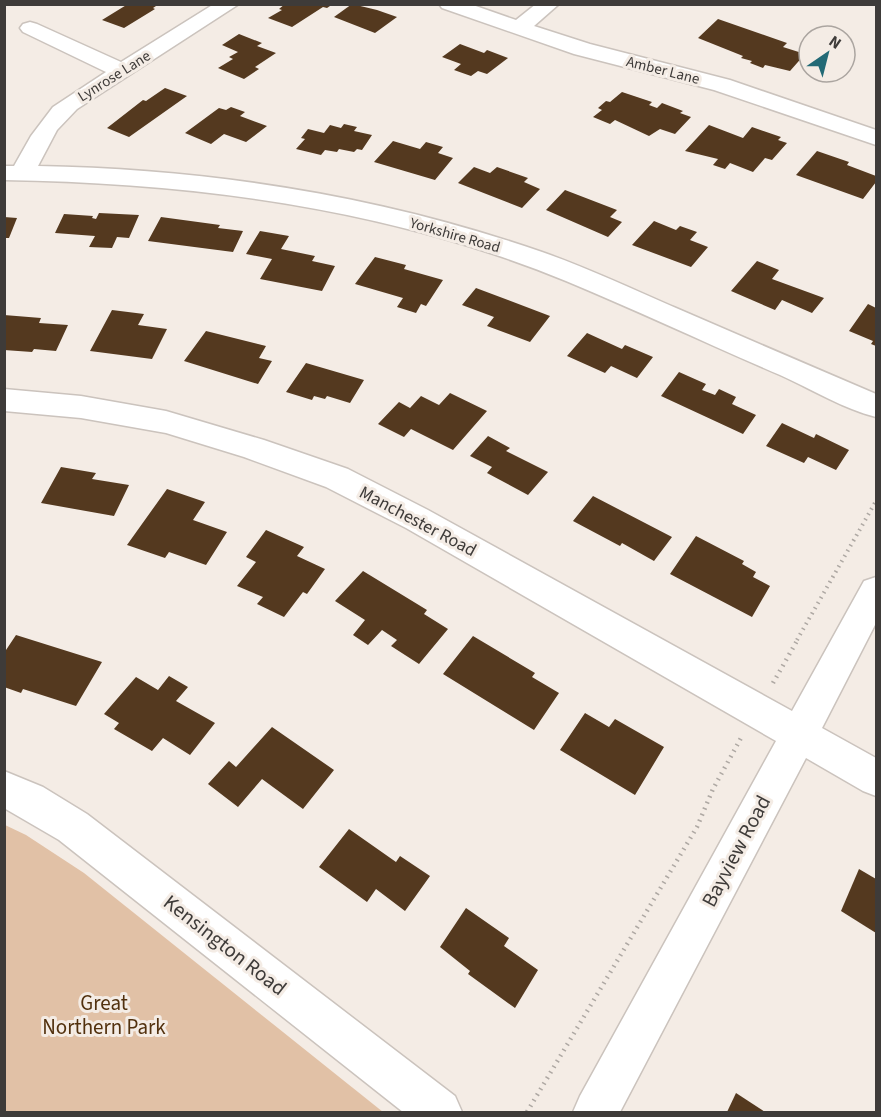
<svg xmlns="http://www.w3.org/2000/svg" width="881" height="1117" viewBox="0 0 881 1117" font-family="'Source Sans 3',sans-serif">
  <rect width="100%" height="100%" fill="#f4ece5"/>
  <polygon fill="#e1c1a6" points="5,825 26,835 84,873 383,1112 5,1112"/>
  <g fill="#54391f">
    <polygon points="128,4 159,4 153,8 155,9 124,28 102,20"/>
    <polygon points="285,4 333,4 327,8 323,7 292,27 268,18 282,10 279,9"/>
    <polygon points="352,4 377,10 397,17 375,33 334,17"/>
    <polygon points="718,19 787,43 783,47 805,54 790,71 765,65 763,68 750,63 752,61 741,58 743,56 698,38"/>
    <polygon points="239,34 262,43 257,46 276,53 255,67 259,69 244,79 218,68 233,59 229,57 238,52 222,45"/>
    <polygon points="460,44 484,53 487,50 508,58 487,74 478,71 471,76 454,70 461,64 442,57"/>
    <polygon points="165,88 187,96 129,137 107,128 143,100 146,101"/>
    <polygon points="622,92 652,102 649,105 657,108 662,103 683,111 680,113 691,117 675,134 660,129 649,136 615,120 610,124 593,117 602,110 598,108 606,101 610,102"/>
    <polygon points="231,107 245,112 240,116 267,126 246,142 224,134 211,144 185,133 219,108 226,110"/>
    <polygon points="344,124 357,127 354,131 372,135 362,150 357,149 354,152 339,149 337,152 325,150 321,155 296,149 305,139 301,138 308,129 324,133 330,125 341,128"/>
    <polygon points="709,125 743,138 752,127 781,137 778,140 787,143 772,160 765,158 753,172 730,163 725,169 713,165 718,159 685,151"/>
    <polygon points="393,141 420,149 426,142 443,147 438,153 453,158 435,180 374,162"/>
    <polygon points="817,151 849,162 847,165 876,176 876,182 863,199 796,175"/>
    <polygon points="474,167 490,173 497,167 528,178 524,182 540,189 522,208 458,183"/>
    <polygon points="565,190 617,210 610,217 622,222 608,237 546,210"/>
    <polygon points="99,213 139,215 129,238 117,237 112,248 89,247 95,236 55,233 64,214 93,216 92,218 96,219"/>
    <polygon points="4,217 17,218 9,238 4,238"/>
    <polygon points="161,217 220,225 218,228 243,231 233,252 148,241"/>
    <polygon points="654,221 676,230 680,226 697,232 690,240 708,247 691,267 632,245"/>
    <polygon points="260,231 289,236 281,249 315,256 312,261 335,266 322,291 260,279 272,259 246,254"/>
    <polygon points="375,257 406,265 404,269 443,280 426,306 421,304 416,313 397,307 403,298 355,284"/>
    <polygon points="757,261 779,270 772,279 824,298 812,313 782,300 775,310 731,291"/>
    <polygon points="476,288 550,316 530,342 487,326 494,317 462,305"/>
    <polygon points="868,304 876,308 876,346 871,344 873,341 849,331"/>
    <polygon points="112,310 144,314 138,325 167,329 152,359 90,351"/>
    <polygon points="4,315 41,318 39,323 68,325 56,351 34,349 32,352 4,350"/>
    <polygon points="206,331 266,346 259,358 272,361 258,384 184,361"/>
    <polygon points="587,333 622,349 625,345 653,357 637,378 611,366 605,373 567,356"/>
    <polygon points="306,363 364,380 350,403 327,396 325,399 314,396 312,400 286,392"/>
    <polygon points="679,372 706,384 702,390 715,395 719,389 736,397 732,404 756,415 743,434 661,396"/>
    <polygon points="450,393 487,411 453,450 411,429 404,437 378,424 399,402 410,408 421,396 439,405"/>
    <polygon points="782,423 814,438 816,434 849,450 836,470 808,457 804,463 766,446"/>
    <polygon points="488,436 510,448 506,451 548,472 528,495 487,473 492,467 470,456"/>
    <polygon points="61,467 96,473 92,479 129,485 114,516 41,503"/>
    <polygon points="167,489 205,502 193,520 227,532 206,565 169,552 165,558 127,545"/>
    <polygon points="593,496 672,537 654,561 622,543 620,546 573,521"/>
    <polygon points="266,530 304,547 297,556 325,569 307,594 303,592 284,617 257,604 263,597 237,586 256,562 246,557"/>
    <polygon points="696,536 744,561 742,564 756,572 753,577 770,586 752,617 670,574"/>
    <polygon points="363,571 427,610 424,614 448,629 419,664 391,646 397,640 382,630 368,645 353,635 365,620 335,601"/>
    <polygon points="16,635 102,662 76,706 23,689 21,693 4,687 4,653"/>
    <polygon points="473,636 535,673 532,677 559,693 534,730 443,674"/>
    <polygon points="169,676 188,687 176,701 215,723 190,755 163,738 152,751 114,729 119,723 104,714 136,677 158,690"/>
    <polygon points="585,713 609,727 615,719 664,747 635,795 560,750"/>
    <polygon points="272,727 334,770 303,809 262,779 238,807 208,784 229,761 236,767"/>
    <polygon points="349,829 396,862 400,856 430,876 405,911 376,889 367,902 319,867"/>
    <polygon points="859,869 876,879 876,933 841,911"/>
    <polygon points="466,908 509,938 504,946 538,970 515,1008 468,974 470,971 440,947"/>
    <polygon points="736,1093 765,1112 727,1112"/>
  </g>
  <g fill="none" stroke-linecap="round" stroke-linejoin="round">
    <defs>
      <g id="minor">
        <path d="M214,4h25l-162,105 -20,21 -19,36c171,3 343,30 504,86 46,16 90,37 134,56 67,29 134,58 200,86v23c-32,-8 -65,-28 -96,-42 -72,-31 -142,-64 -214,-94 -178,-73 -371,-98 -562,-101v-14h10l17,-30 22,-29 53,-35 -83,-40 -3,-4 3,-4 7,-2 7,2 84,38z"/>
        <polygon points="439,4 470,4 516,20 536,4 559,4 534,26 590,44 730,80 876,130 876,145 714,90 574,54 442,8"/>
        <polygon points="4,389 81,396 166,411 264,440 348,469 428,510 792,711 864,581 876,577 876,623 822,728 876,758 876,796 863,791 806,758 620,1112 573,1112 580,1096 776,741 406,528 326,487 244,457 166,433 81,418 4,411"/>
        <polygon points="4,771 43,787 87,814 455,1096 462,1112 403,1112 59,840 4,808"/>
      </g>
    </defs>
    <use href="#minor" stroke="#cbc3bd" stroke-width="3"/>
    <polyline stroke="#aea8a3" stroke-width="4" stroke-dasharray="1.5 4.5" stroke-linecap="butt" points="797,640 876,501"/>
    <g stroke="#aea8a3" stroke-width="4.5" stroke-dasharray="1.5 5" stroke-linecap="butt">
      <polyline points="773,683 798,639"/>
      <polyline points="527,1112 697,827 713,789 741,738"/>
    </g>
    <use href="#minor" fill="#fff" fill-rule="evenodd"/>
  </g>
  <g text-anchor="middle" stroke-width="6" stroke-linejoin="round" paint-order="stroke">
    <g font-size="15" fill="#3e3b39" stroke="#f4ece5">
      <text transform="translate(663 70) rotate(14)" y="5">Amber Lane</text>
      <text transform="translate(114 76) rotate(-32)" y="5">Lynrose Lane</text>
      <text transform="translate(455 235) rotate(16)" y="5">Yorkshire Road</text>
    </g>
    <g font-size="18" fill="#3e3b39" stroke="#f4ece5">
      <text transform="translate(418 521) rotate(28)" y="6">Manchester Road</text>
    </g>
    <g font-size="21" fill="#3e3b39" stroke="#f4ece5">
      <text transform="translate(736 851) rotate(-62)" y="7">Bayview Road</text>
      <text transform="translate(225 945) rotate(38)" y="7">Kensington Road</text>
    </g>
    <g font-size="21" fill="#52310e" stroke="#f4ece5">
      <text x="104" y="1010">Great<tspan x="104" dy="24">Northern Park</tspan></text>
    </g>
  </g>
  <rect width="881" height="1117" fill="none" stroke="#3e3b39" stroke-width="12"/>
  <g transform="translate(827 54) rotate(35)"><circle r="28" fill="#f4ece5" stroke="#aba5a0" stroke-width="1.5"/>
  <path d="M0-4.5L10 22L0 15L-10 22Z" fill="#226a76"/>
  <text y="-9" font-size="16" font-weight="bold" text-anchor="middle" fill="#3e3b39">N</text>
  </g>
</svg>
